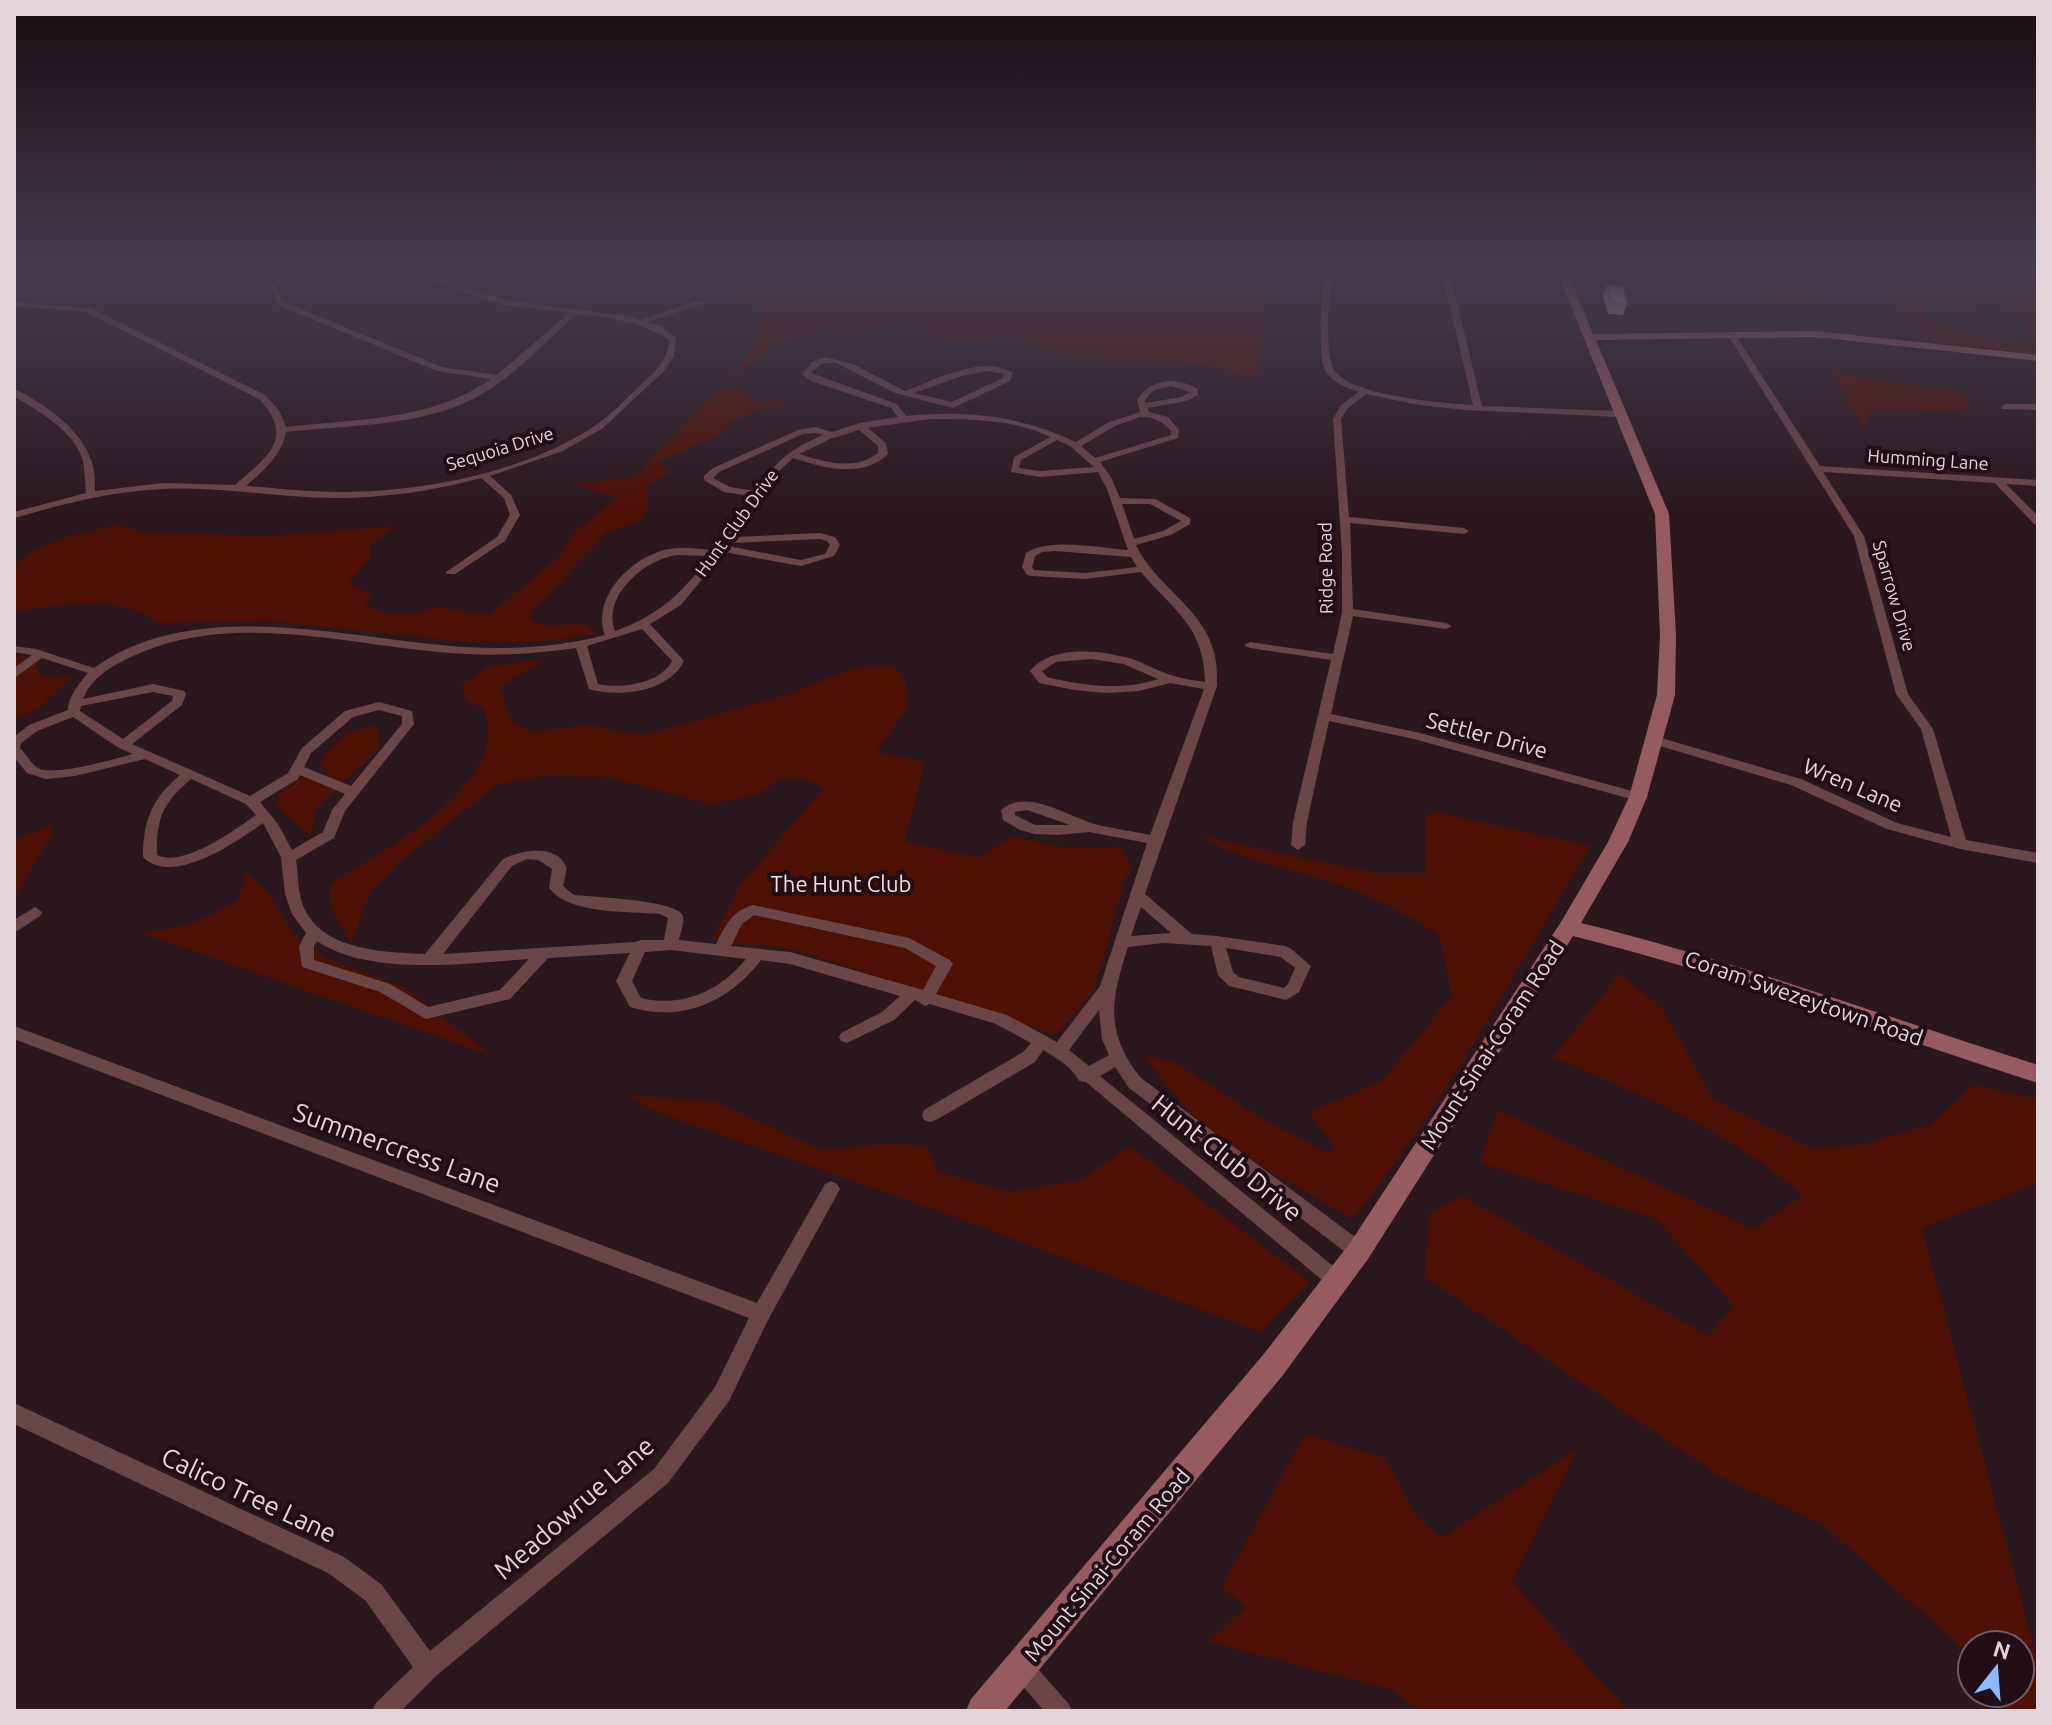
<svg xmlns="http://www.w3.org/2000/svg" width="2052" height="1725" viewBox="0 0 2052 1725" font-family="Ubuntu,sans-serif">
  <rect width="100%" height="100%" fill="#2b181f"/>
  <g fill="#4d1106">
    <path d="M716,269h553l-12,108 -3,2c-58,-23 -116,-17 -177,-22 -20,-2 -39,-16 -59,-19 -32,-4 -76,14 -99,-17l-12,-1 -43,13 -48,-1 -38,10 -51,38 30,-37v-19l7,-9z"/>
    <path d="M1667,269h94l1,10 60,22c-49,-1 -89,-23 -136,-31l3,16 -18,2z"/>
    <path d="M1864,269h174v65l-12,-7c-9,-24 -35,-23 -58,-24l6,7 30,10c-26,-8 -53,-19 -80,-12 16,27 83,33 114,38v8l-108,-12z"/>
    <polygon points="1832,374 1953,390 1972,399 1962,411 1870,409 1866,431"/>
    <path d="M722,386l23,6 7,8 37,4 -27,5 -35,14 -3,10 -64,28 10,13 -23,12 1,21 -7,13 -34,12 -72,76 -5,12 15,6 41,-3 10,11 -55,7 -72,1 -203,-21 -109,2c-36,-31 -99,-16 -143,-12v-45l16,-14 34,-14 52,-13 29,7 122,4 130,-10 -27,19v13l-22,26 24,10 -8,11 26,9 24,-1 26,-6 49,8 68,-56 18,-27 41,-34 -42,-15 60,-6z"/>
    <polygon points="23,656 37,663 36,669 44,676 71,677 39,708 14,720 14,657"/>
    <path d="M544,659l-44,28 11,33 20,12 57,-7 55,10 147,-41 66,-27 34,-2 8,5 8,12 3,24 -33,46 49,10 -20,80 74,15 34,-21 52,12 56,-1 11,22 -12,16 3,2 -29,104 -38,44 -263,-86 -82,-9 29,-55 84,-97 -26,-11 -22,5 -18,13 -48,9 -103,-27 -65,-1 -45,9 -100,79 -26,28 -20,50 -20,-32 -1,-26c50,-32 186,-100 153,-176l-18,-7 -3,-16 26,-18z"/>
    <path d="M378,726l1,22 -62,60 -7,28 -34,-30 3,-12 24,-17 27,-2 -10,-10c11,-24 32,-38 58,-39z"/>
    <path d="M1432,811l158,35c-74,124 -146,260 -238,373l-146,-86 -63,-78 30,6 92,59 61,32 9,-4 -26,-36 73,-31 70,-85 -13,-61c-29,-18 -56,-34 -88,-46 -53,-20 -100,-24 -151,-53l176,37h49l1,-54z"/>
    <polygon points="52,825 51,835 14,900 14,840"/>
    <polygon points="246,872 268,893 295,935 327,959 404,987 493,1056 142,933 188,925 238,901"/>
    <path d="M1620,973l43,37 51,90 98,49 52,-5 66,-19 44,-40 64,14v84l-116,45 116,434v49h-28l-14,-18h24v-48h-48v18l-22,-27 -130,-113 -99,-46 -296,-200 4,-63 33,-18 247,140 24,-31 -76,-86 -177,-56 18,-53 255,119 50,-33c-71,-65 -163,-101 -250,-139z"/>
    <polygon points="628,1095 717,1102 823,1151 886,1143 926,1146 938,1172 1010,1192 1080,1180 1130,1146 1310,1282 1261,1332 947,1214 654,1111"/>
    <polygon points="1305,1434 1386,1458 1416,1516 1441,1538 1578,1448 1512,1581 1623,1706 1623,1711 1419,1711 1390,1689 1209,1642 1246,1607 1222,1587"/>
  </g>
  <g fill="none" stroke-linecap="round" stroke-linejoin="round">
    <g fill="#6a4649" fill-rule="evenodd">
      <polygon points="29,269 38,269 14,281 14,276"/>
      <path d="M204,269l78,4 4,-4h7l-16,18 7,15 158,65 55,8 72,-62 -65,-8 -60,-19 -40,-17c16,0 28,10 44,11 14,2 33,-11 50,-11l-42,14 52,18 119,15 13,4 57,-19 7,2 -56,19 10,3 18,12 -2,19 -10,15 -61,57 -40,23 -73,25 21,19 9,20 -15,26 -50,33h-8l-1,-2 51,-35 13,-22 -6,-17 -23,-20c-47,13 -97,20 -146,20 -57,0 -114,-12 -171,-9 -53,2 -100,15 -150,29v-6l72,-19c-1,-11 -1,-22 -3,-32 -9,-31 -44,-49 -69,-65v-7c29,13 67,40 77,71 4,10 4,21 4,31l68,-8 72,2c32,-28 61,-47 24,-86l-173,-87 -72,-6v-4l77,6 174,87 14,15 7,17c69,-8 146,-6 205,-48l-54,-8 -159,-66 -9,-18 10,-10zM577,314c34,4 63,7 92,26 -1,25 -21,37 -37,53 -13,13 -26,26 -42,36 -72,45 -168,63 -253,63 -30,0 -61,-4 -91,-6 17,-15 36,-31 40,-54 61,-7 131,-5 187,-33 39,-20 71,-56 104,-85z"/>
      <path d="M1323,269h8c-1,23 -7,80 2,99 13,28 111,35 140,37l-32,-136h8l33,137 138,5 4,3 -4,3 -155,-7 -46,-5 -53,-11 -19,15 -6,10 8,98 115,11 5,3 -5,3 -114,-11 3,86 93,14 6,3 -6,3 -93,-13 -22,98 89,19 223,61 2,3 -2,3 -5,1 -224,-62 -85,-18 -22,101 -2,23 -7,5 -7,-5 2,-23 38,-162 -81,-12 -6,-3 6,-3 83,12 9,-42v-60l-9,-133 7,-13 19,-14c-11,-4 -26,-9 -33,-20 -10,-15 -3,-82 -3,-103z"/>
      <polygon points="1728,332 1735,334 1820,466 2038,480 2038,486 2006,484 2038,516 2038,525 2034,524 1995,483 1823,472 1864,536 1908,694 1933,729 1966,840 2038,853 2038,863 1960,849 1887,829 1791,785 1650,743 1648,740 1654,736 1658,737 1801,779 1897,823 1951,837 1921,729 1896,694 1854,536 1727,334"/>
      <path d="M825,357l28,7 52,27c31,-11 77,-37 108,-18l-3,8 -57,27 -58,-15 -59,-30c-12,-1 -17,1 -25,10l86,31 9,12c61,-6 114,0 170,26l33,-20 31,-10 -3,-12c14,-22 39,-24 61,-11v6l-12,6 -38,7 1,4 19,5 11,13 -1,8 -78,24 11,15 9,21 35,1 35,19v6l-19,11 -35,10c18,39 65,62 77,104 4,12 4,24 4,37l-72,208 47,40 25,2 68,10 5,2 21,18 -12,26 -13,8 -57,-14 -11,-11 -7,-29 -48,-3 -35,4c-17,52 -24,85 13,131l225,167 2,6 -2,6 -7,2 -7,-2 -223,-169 -14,-21 -15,9 243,198 2,6 -2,6 -7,3 -7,-3 -243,-204 -7,-1c-6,-13 -23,-24 -36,-31l-8,12 -99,58 -6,2 -6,-2 -2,-5 2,-5 99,-58 8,-9 -35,-19 -66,-20 -5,2 -10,-6 -21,20 -47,23 -6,-2 -2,-4 2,-4 41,-21 18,-16 -110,-32 -29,-4c-32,42 -79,63 -131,47l-14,-26 14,-28 -82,5 -38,41 -84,20 -46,-27 -78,-25 -3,-21 7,-13 -14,-19 -7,-20 -4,-37 -18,-34c-26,19 -91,64 -120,34 0,-36 9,-59 37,-82l-35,-16 -70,17 -29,3 -19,-6 -13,-16v-20l15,-12 39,-15c0,-13 11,-27 20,-37l-46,-15 -28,20v-10l18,-13 -18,-3v-6l22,3 58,19c102,-74 256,-28 371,-21 47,3 95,0 140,-12 -14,-37 25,-76 59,-85 16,-4 34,-1 51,0l37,-54 -28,-4 -20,-12v-4l9,-8 85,-38 17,-3 17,5 28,-9 38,-6 -7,-9 -80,-27 -9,-7 10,-12zM987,371l17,3 -1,4 -51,24 -38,-9 48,-17zM1171,386l19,6 -9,5 -35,6 -1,-3 9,-10zM1140,417c14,0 21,3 31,14v4l-76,23 -14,-12 34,-20zM929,419c40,0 84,0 121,18l-36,20 -3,15 29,5 58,-5 9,17 21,61c-28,-2 -78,-13 -102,3l-4,14 5,8 4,1 54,3 56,-7c33,39 63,54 64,110 -11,-2 -21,-3 -31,-6 -15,-4 -27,-12 -42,-17 -30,-9 -80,-15 -102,12l9,12 35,7 32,3 33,-2 31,-8 34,6 -54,146c-18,-4 -37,-6 -55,-11 -27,-7 -68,-37 -94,-14l2,10 17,10 15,4 23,1 31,-3 58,11 -47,143 -43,56 -50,-27 -71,-21 17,-30 -3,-4 -41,-22 -156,-33c-21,6 -28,21 -37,39l-37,-4c1,-6 6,-19 4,-24 -5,-16 -91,-19 -109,-21l-11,-9c1,-5 4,-14 3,-19 -8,-24 -48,-17 -64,-7l-77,94c-39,-2 -100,-3 -120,-44 -8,-16 -6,-33 -9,-50l38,-22 11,-27 69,-87 -2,-13 -33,-9 -34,9 -43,37 -14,25 -38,23 -118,-52 50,-39 4,-11 -2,-3 -31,-7 -70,15c9,-21 24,-30 44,-40 106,-53 228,-10 340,-5 38,2 73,-1 109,-6l13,41c30,9 80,3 95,-28l-34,-37 31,-19 43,-53 77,14 33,-10 6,-11 -5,-8 -15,-4 -85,4 41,-63 17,-16c31,10 69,21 95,-4l-2,-11 -18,-15zM859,430l19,16v7c-23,18 -53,9 -79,1l31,-15zM815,433l8,2c-32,14 -48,26 -67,56l-26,-4 -17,-9 6,-6 84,-38zM1057,440l13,6 24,21 -54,4 -21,-3 2,-8zM1122,504h28l31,17 -18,10 -29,8zM820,539l7,2 3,4 -5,9 -24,6 -73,-14 2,-3zM1055,551l76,6 6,10 -52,6 -51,-3 -2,-3 3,-11 7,-4zM678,555l32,1c-28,37 -50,59 -95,75 -14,-35 31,-73 63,-76zM642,629l30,32c-12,23 -51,28 -74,23l-11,-38zM1091,659l33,5 34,15c-35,12 -75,7 -111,-2l-5,-6 14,-9zM153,692l20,4 -1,5 -49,38 -43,-28 1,-5zM379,710l23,6v8l-51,62 -47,-19 7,-14 42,-36zM73,717l46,31 14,6c-19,5 -79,23 -95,14 -7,-4 -12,-14 -18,-20l1,-5 16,-12zM300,775l45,19 -13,16 -9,22 -31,18 -14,-26 -18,-22 38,-23zM191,779l55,25 10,11c-22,15 -72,53 -99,40 -1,-37 6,-52 34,-76zM1027,810l43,15h-35l-20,-10v-3zM527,859l11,1 14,9 -3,19c21,27 79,23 111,26l8,4 -4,22h-23l-6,2 -192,12 69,-88zM1141,907l30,26 -40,3zM754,915l151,33 31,18 -13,24 -133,-38 -59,-6 11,-22zM317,941c52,36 152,22 212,18l-29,31 -72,17 -38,-23 -76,-24v-14zM1226,948l55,9 14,11 -7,16 -4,4 -45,-11 -6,-5zM671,950l75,9c-26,32 -64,49 -105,39l-9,-17 13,-29zM1099,1010l3,29 7,16 -20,11 -20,-16z"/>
      <polygon points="2005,404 2038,404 2038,410 2002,409 2001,407"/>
      <polygon points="35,907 42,912 40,916 14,933 14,920"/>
      <polygon points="14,1026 757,1303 825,1184 831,1181 837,1184 840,1189 768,1320 729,1401 668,1483 436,1676 401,1711 372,1711 376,1703 413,1667 365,1600 328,1573 14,1424 14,1403 344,1557 381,1584 430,1651 654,1469 715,1387 749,1318 14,1039"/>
      <polygon points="1022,1656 1030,1660 1068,1703 1072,1711 1044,1711 1014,1676 1010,1668 1014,1660"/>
    </g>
    <path fill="#955b61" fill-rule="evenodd" d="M1556,269h10l27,65 222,-3 223,24v6l-223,-24 -219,3 73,174 7,121 -1,60 -28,102 -19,45 -47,81c155,38 305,94 457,142v18c-155,-49 -307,-108 -465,-147l-205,323 -85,116 -278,336h-39l5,-12 292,-344 87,-112 211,-321 47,-80 21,-45 28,-102 3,-60 -5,-121z"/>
  </g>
  <polygon fill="#b5a2b0" points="1607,286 1627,304 1623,315 1608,314 1603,296"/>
  <polygon fill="#d3bccd" stroke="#948490" stroke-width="2" points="1607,286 1623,287 1627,304 1611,303"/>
  <linearGradient id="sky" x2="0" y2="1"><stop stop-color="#180d11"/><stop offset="0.53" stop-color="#443d4d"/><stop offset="1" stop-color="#443d4d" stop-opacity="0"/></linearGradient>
  <rect width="2052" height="511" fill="url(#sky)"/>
  <g text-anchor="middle" stroke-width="8" stroke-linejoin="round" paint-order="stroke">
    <g font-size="18" fill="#e2d4d9" stroke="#210e16">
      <text transform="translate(500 449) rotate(-17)" y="6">Sequoia Drive</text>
      <text transform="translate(1928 460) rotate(4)" y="6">Humming Lane</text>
      <text transform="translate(737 523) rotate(-54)" y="6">Hunt Club Drive</text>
      <text transform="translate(1326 568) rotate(-91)" y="6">Ridge Road</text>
      <text transform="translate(1894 596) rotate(74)" y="6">Sparrow Drive</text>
    </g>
    <g font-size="22" fill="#e2d4d9" stroke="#210e16">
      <text transform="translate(1487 735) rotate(15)" y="8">Settler Drive</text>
      <text transform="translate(1853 785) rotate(23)" y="8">Wren Lane</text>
      <text transform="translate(1804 998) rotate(19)" y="8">Coram Swezeytown Road</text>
      <text transform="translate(1492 1045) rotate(-57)" y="8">Mount Sinai-Coram Road</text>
      <text transform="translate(1107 1565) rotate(-50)" y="8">Mount Sinai-Coram Road</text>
    </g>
    <g font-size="22" fill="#f6ddd8" stroke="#210e16">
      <text x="841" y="892">The Hunt Club</text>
    </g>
    <g font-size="26" fill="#e2d4d9" stroke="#210e16">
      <text transform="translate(397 1148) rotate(20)" y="9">Summercress Lane</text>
      <text transform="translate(1227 1158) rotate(39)" y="9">Hunt Club Drive</text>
      <text transform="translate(249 1495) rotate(25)" y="9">Calico Tree Lane</text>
      <text transform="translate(574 1508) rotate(-41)" y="9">Meadowrue Lane</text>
    </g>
  </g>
  <rect width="2052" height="1725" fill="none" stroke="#e2d4d9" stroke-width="32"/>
  <g transform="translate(1996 1669) rotate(17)"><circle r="38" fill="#210e16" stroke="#6e5d64" stroke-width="2"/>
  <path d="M0-6L14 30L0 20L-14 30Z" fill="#8bbafc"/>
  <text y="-12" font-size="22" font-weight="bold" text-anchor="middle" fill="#e2d4d9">N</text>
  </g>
</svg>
